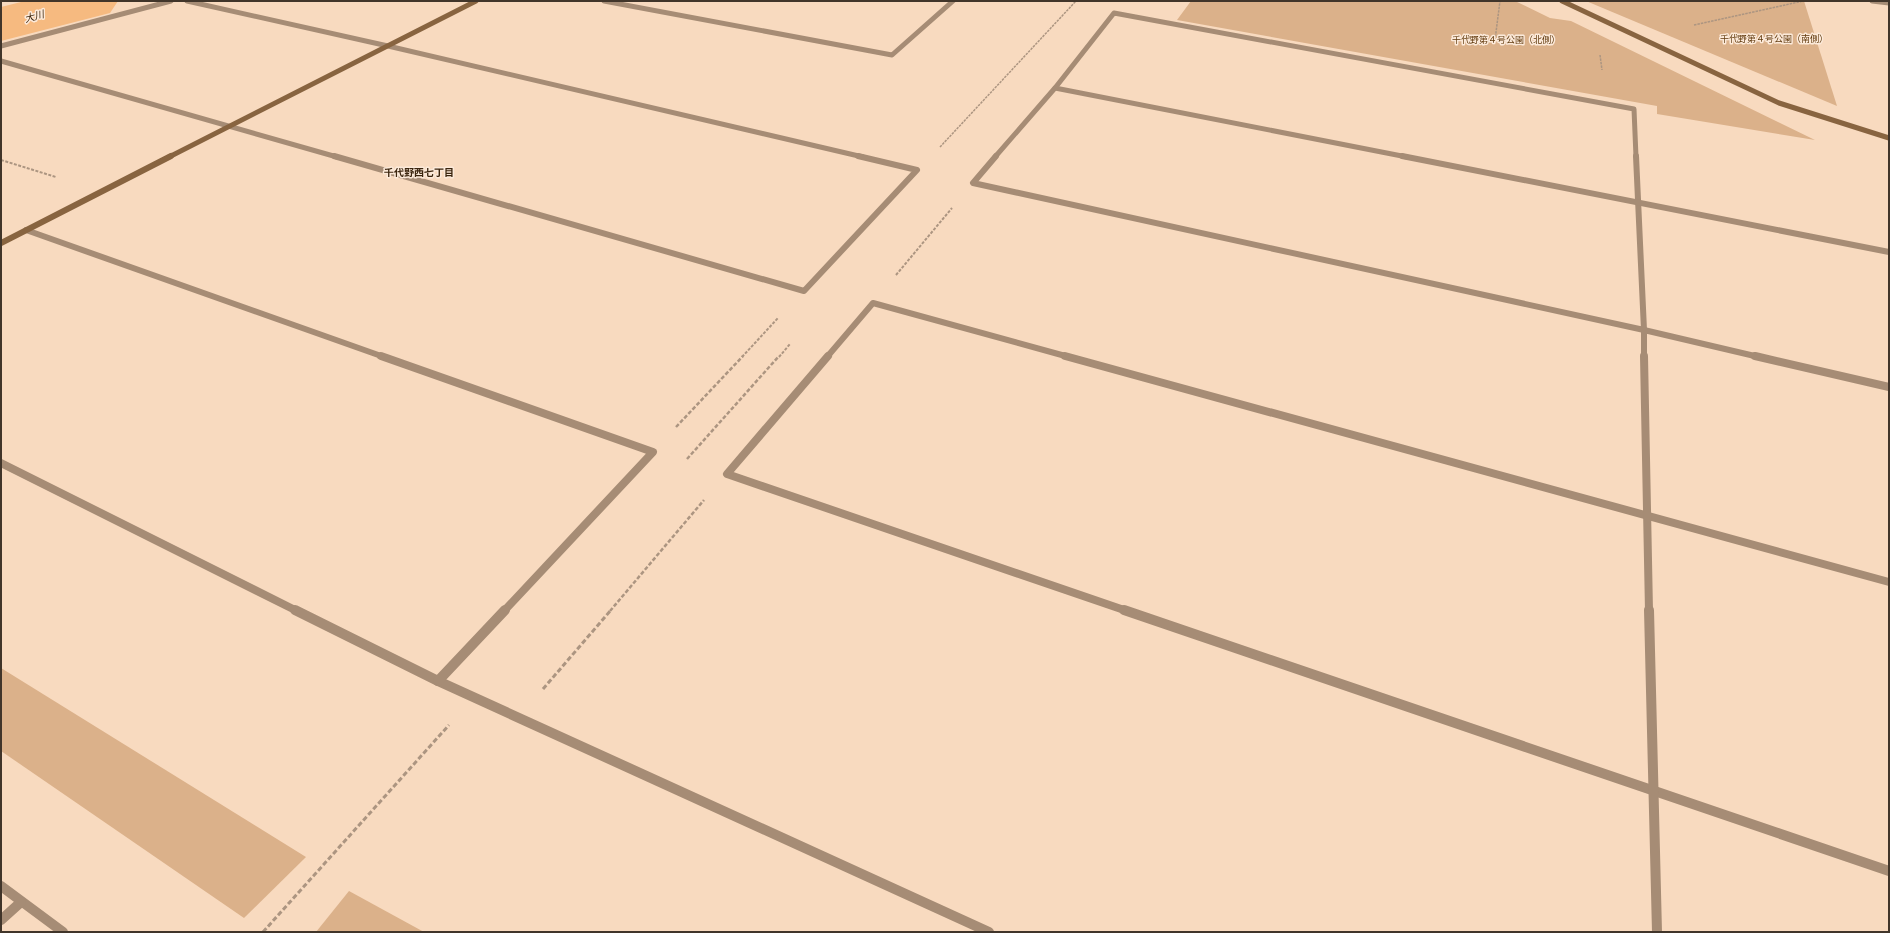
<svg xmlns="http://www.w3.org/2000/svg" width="1890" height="933" viewBox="0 0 1890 933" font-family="Figtree,'Noto Sans JP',sans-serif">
  <rect width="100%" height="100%" fill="#f8dabf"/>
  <g fill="#dbb18a">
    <polygon points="1191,1 1515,1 1550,18 1571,21 1815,140 1657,114 1657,106 1177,20"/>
    <polygon points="1586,1 1804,1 1837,106"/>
    <polygon points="1,668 306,857 244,918 1,751"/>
    <polygon points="349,891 424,932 316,932"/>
  </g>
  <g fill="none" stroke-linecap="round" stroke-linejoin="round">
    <polygon fill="#f6ba80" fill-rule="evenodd" points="25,1 118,1 110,13 1,41 1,7"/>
    <g stroke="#ac9581" stroke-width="1.5" stroke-dasharray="2.5 1" stroke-linecap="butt">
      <polyline points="1694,25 1803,1"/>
      <polyline points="1455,42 1456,39 1481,42 1495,40 1500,1"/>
      <polyline points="1600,55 1602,70"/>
      <polyline points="940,147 1076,1"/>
    </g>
    <g stroke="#ac9581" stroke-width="2" stroke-dasharray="3 1.5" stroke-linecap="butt">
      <polyline points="1,160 56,177"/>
      <polyline points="896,275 952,208"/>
      <polyline points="742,357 778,318"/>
      <polyline points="779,357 790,344"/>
    </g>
    <g stroke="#ac9581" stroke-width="2.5" stroke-dasharray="4 2" stroke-linecap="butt">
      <polyline points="676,427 743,356"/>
      <polyline points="687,459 779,356"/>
      <polyline points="610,611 704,500"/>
    </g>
    <g stroke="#ac9581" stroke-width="3" stroke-dasharray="5 2.5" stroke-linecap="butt">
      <polyline points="543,689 611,610"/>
      <polyline points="263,932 449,725"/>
    </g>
    <g stroke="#a68c75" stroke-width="5">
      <polyline points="187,1 388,46 863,157"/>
      <polyline points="604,1 892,55 953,1"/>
      <polyline points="1872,1 1889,3"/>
      <polyline points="1,46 171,1"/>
      <polyline points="1,61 337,157"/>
      <polyline points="1055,88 1407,157"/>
      <polyline points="995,157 1055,88 1114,13 1634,109 1636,157"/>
    </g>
    <g stroke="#a68c75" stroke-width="6">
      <polyline points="334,156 804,291 917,170 858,156"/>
      <polyline points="996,156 973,183 1644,330 1636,156"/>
      <polyline points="1402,156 1889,252"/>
      <polyline points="26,230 384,357"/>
      <polyline points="827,357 873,303 1069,357"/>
      <polyline points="1644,357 1644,330 1759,357"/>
    </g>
    <g stroke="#a68c75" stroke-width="8">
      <polyline points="381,356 653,452 504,611"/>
      <polyline points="828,356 727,474 1127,611"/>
      <polyline points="1065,356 1889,582"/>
      <polyline points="1644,356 1649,611"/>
      <polyline points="1755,356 1889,387"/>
      <polyline points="1,463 297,611"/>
    </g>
    <g stroke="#a68c75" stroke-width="10">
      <polyline points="295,610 438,681 989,932"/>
      <polyline points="1124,610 1889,871"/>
      <polyline points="1649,610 1657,932"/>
      <polyline points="438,681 505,610"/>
      <polyline points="1,886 63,932"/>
      <polyline points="1,920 21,902"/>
    </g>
    <g stroke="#886440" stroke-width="5">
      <polyline points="1562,1 1779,103 1889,138"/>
      <polyline points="169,157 476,1"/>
    </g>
    <polyline stroke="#886440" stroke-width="6" points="1,243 171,156"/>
  </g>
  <g text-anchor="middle" stroke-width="3" stroke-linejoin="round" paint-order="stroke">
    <g font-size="9" fill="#60390c" stroke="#fceada">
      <text x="1774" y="42">千代野第４号公園（南側）</text>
      <text x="1506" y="43">千代野第４号公園（北側）</text>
    </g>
    <g font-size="10" font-style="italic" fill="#3b2309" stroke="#fceada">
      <text transform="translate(34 16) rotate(-15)" y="4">大川</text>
    </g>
    <g font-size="10" font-weight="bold" fill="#3b250e" stroke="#fceada">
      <text x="419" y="176">千代野西七丁目</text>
    </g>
  </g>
  <rect width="1890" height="933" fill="none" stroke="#41352a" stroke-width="4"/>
</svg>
